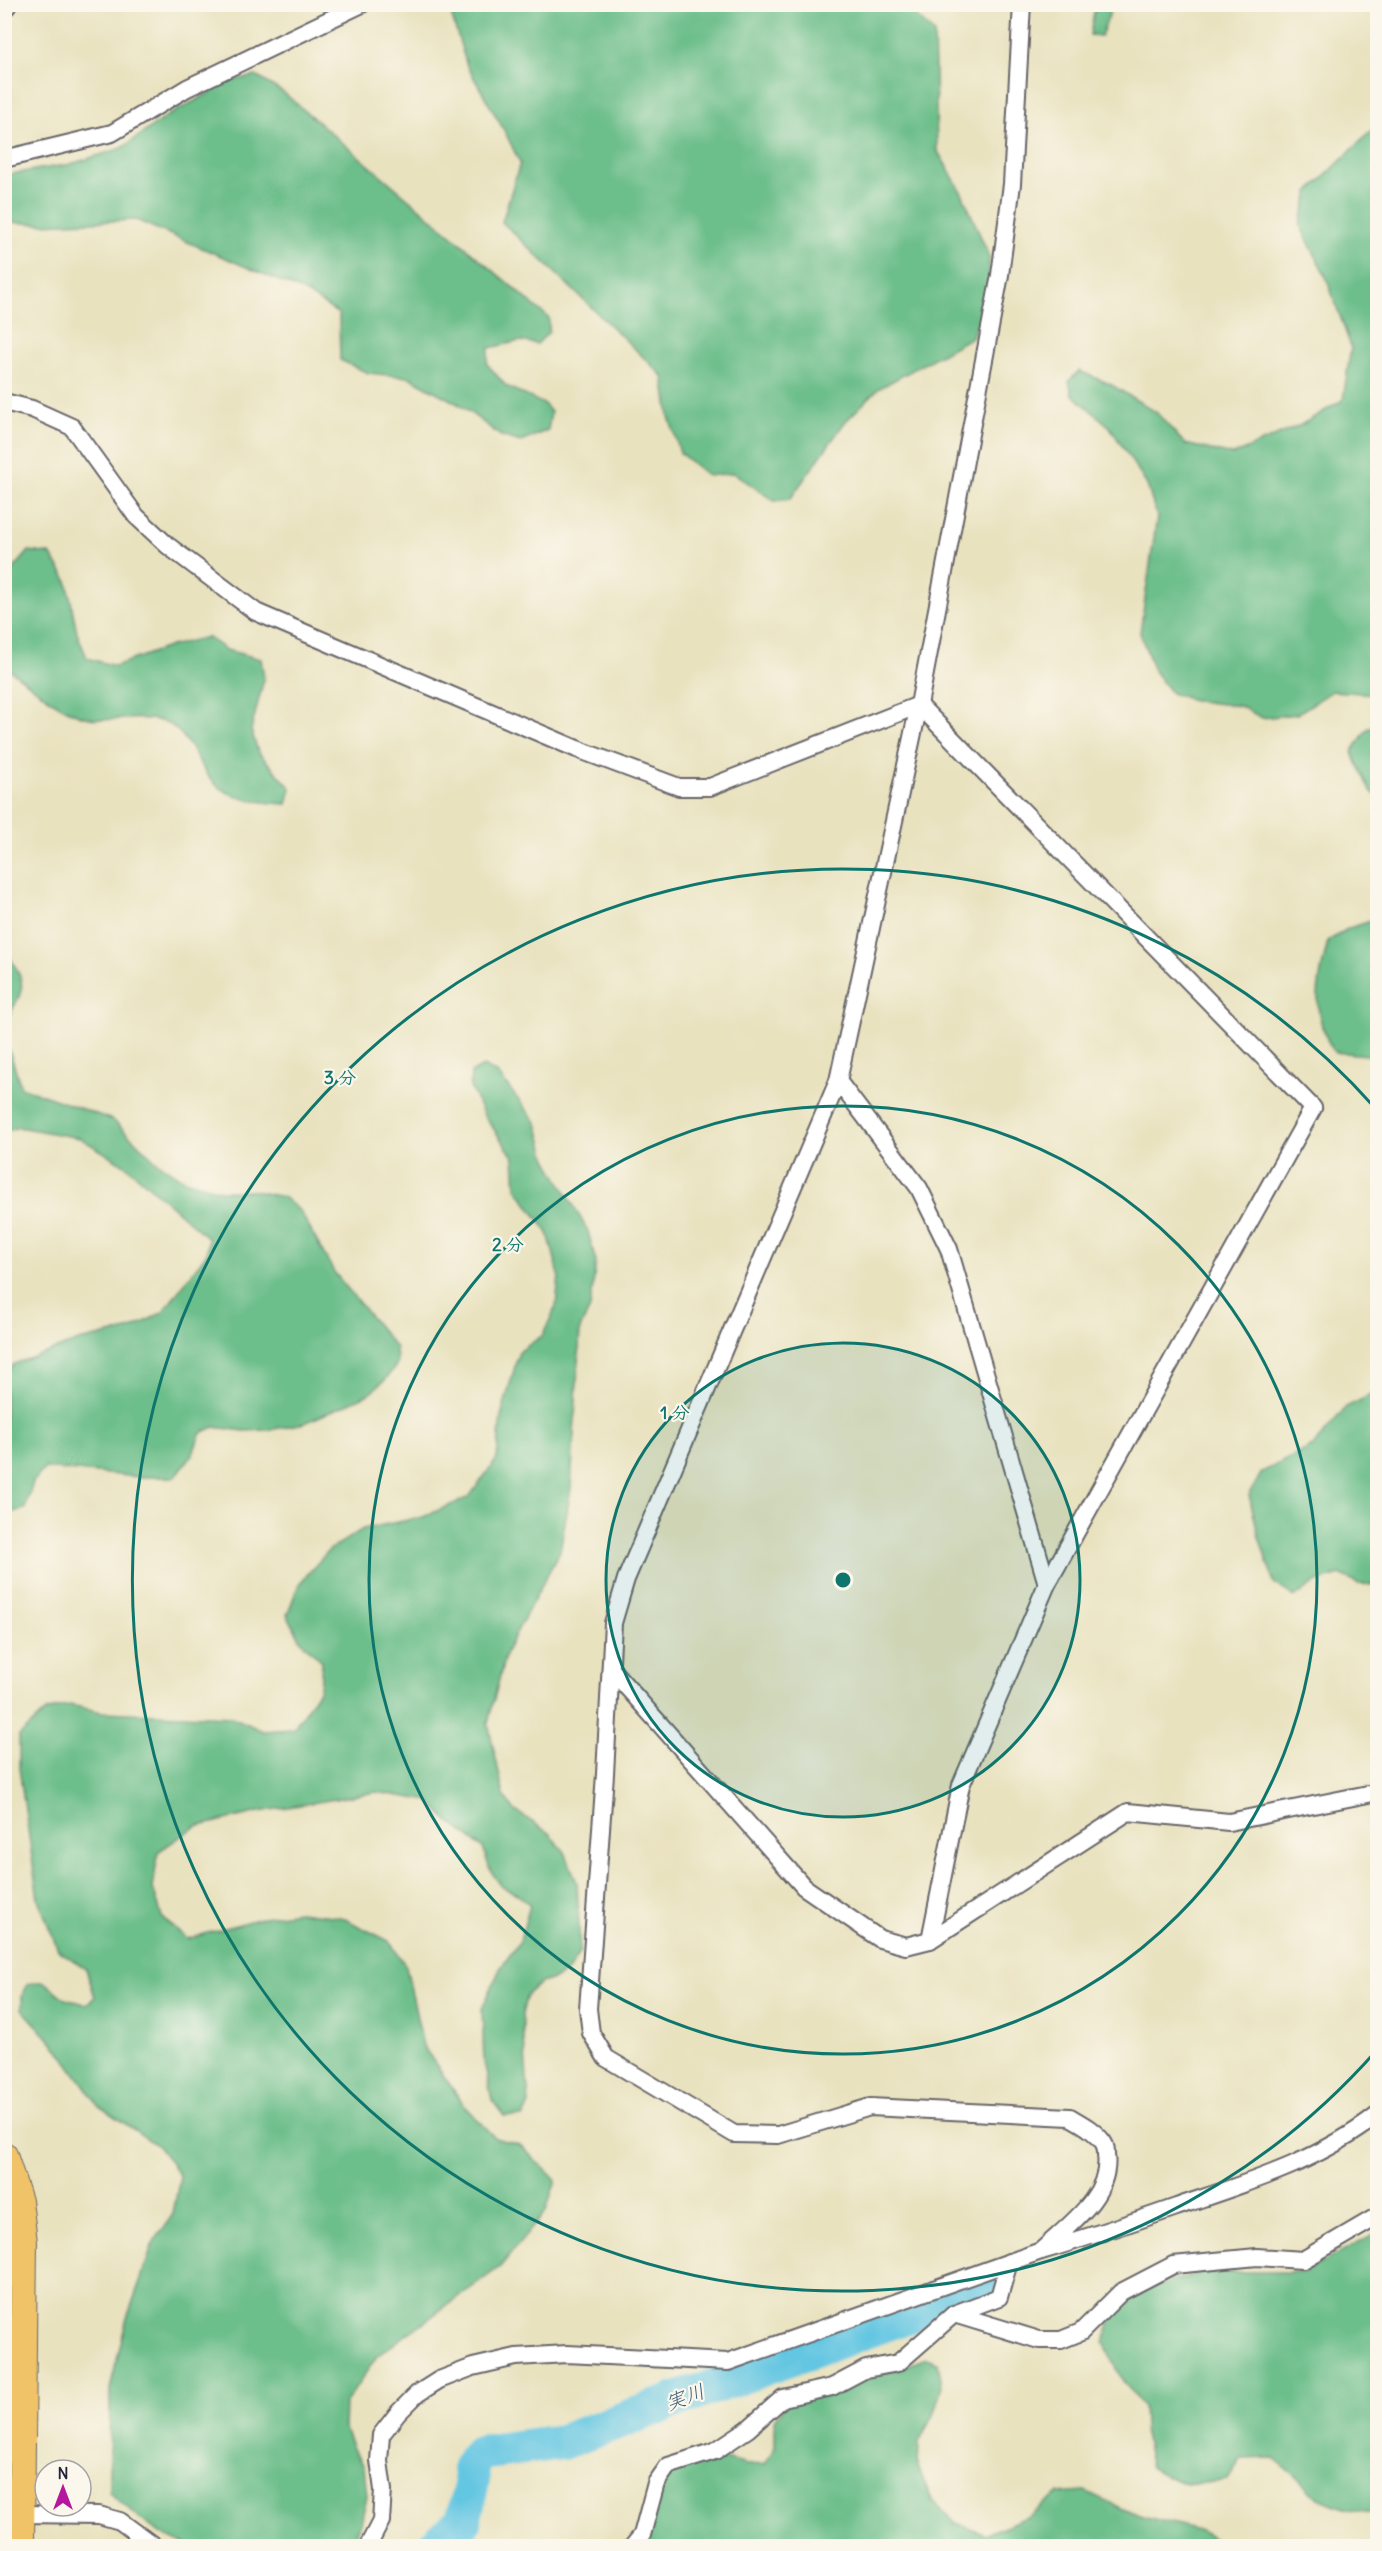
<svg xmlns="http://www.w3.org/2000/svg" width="1382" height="2551" viewBox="0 0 1382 2551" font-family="Delius,'Klee One',sans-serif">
  <rect width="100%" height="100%" fill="#fbf7ec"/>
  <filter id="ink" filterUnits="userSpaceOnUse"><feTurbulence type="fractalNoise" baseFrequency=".0167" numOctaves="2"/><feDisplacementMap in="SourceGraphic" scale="12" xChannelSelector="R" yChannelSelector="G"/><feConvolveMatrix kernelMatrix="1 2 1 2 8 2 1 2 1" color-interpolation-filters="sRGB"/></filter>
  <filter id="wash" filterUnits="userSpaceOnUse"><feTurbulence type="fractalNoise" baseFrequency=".008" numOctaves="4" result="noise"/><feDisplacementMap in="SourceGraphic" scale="24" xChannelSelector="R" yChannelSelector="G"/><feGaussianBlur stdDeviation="1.35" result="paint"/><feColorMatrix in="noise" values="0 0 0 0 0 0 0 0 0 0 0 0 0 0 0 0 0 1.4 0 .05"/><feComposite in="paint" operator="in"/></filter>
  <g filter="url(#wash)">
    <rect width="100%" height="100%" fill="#e9e2bf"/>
    <g fill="#6cbe8a" stroke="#477062" stroke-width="1.5">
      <polygon points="458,4 905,5 934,33 937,150 962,193 989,256 989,290 972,337 878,389 845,422 790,499 774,501 734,473 708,476 680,453 669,416 663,376 502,222 520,163 504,130 467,66 451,14"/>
      <polygon points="1095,5 1113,5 1101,36 1090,35"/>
      <polygon points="256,76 284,93 549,318 549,332 537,344 520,341 489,348 487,364 506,386 544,404 551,412 548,430 521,442 501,436 460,405 409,377 368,373 340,360 339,314 305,292 136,220 40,224 5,222 5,175 71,164 122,148 167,116 233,80"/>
      <polygon points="1377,125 1377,694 1332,691 1297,714 1262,718 1240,706 1197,701 1171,693 1154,671 1140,633 1157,517 1147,485 1110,427 1072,394 1069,381 1079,371 1110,384 1156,412 1185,444 1233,455 1301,425 1343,400 1351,347 1326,277 1300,225 1309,192"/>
      <path d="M29,551l21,3 17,26 10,53 10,25 28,8 56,-20 36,-9 19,13 35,9 3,20 -13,51 7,22 33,36 -4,16c-23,-1 -57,-4 -74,-22 -14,-15 -21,-39 -37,-53 -22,-18 -55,-7 -81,-10 -36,-5 -61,-34 -90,-52v-88z"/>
      <polygon points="1377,724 1377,796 1369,789 1352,752 1367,729"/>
      <path d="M1377,919v137l-43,-4c-25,-41 -16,-67 -6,-111l21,-13z"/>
      <path d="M5,950c24,37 20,36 0,73z"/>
      <polygon points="4,1034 21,1087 113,1120 157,1162 184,1180 223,1191 255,1191 283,1197 300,1211 334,1272 396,1348 397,1364 386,1379 367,1395 305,1423 269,1430 244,1431 214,1427 201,1433 192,1455 175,1477 140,1477 45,1468 33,1482 25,1509 5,1514 5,1374 14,1364 79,1341 132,1329 163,1312 207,1253 208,1238 125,1165 80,1138 18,1127 5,1132"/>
      <path d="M483,1066l15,8 39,49 10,36 41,72 8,31 -6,46 -10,21 -9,159 -11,63 -54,101 -18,71 16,73 10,14 35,23 16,19 12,31 3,68 -11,19 -12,8 -16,5 -14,11 -5,20 7,90 -6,13 -19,-1 -12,-16 -8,-38 -2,-53 18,-40 20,-28 10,-36 -13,-11 -15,-7 -12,-17 -7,-22 -36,-28 -17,-19 -54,-9 -117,20 -64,15 -37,25 -5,36 9,29 25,22 77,-22 35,-5 42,5 48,24 17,25 17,80 43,62 29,30 25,7 36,35 -10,31 -46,56 -123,89 -32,48 -1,23 11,26 9,13 3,30 -6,27 -12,23h-160c-31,-9 -56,-33 -80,-54l1,-103 16,-68 27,-77 20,-30 7,-38 -21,-29 -60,-41 -40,-56 -37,-41v-13l6,-12 15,-3 22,18 21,5 9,-7 -9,-28 -28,-19 -20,-51 -19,-131v-32l27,-25 24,-6 32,7 130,5 31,14 30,-2 27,-40 2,-28 -20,-19 -15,-27 12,-31 30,-34 34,-21 60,-12 46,-20 28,-38 4,-43 18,-64 24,-17 13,-29 3,-31 -11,-42 -32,-45 -2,-30 -30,-43 -14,-28 1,-14z"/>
      <polygon points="1377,1392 1377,1585 1358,1584 1340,1575 1317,1582 1295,1597 1274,1583 1259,1537 1249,1495 1262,1472 1313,1446 1346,1407"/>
      <path d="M1377,2232v282l-29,-5 -30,-11 -23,-23 -21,-17 -33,1 -14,21c-35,6 -45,6 -76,-12l-6,-28 -2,-34 -20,-25 -19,-38 9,-28 33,-26 58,-17h100z"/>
      <polygon points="926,2358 938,2362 942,2386 933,2415 919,2443 918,2467 932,2500 956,2523 986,2534 1029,2516 1058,2493 1085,2491 1132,2513 1198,2530 1227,2546 641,2546 661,2486 672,2472 717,2457 747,2465 765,2464 775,2446 775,2420 786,2403 868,2375 893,2371"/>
    </g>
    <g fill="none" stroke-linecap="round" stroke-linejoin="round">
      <polyline stroke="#64c6e2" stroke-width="36" points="434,2546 463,2522 472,2481 470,2467 479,2453 562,2442 991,2285"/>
    </g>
  </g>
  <g filter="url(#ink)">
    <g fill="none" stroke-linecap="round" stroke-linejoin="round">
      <defs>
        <g id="minor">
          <path d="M1022,4l-10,180 -12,91 -81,430 -81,376 -212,498 -13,44 -8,151 -17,235 3,24 15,25 128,76 44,1 92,-28 200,10c12,7 24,13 33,25 3,4 3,8 3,13 6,41 -39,71 -65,96"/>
          <polyline points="4,159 112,133 187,88 362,4"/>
          <polyline points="4,402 32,409 72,427 136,516 167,545 256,612 577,749 679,787 710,787 919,705"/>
          <polyline points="919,705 1313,1108 1047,1584 961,1785 930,1940"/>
          <polyline points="838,1081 919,1188 949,1249 1047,1584"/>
          <polyline points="611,1669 804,1887 880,1939 906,1946 930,1940 1128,1812 1229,1822 1378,1792"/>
          <polyline points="954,2314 1039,2340 1061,2340 1081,2332 1121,2292 1173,2265 1257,2257 1303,2260 1378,2216"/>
          <polyline points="22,2514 99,2515 120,2521 154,2546"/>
          <path d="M368,2546l13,-25 2,-31 -4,-29 2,-26 17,-22 19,-19 22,-14 34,-13 43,-10 51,-3 161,8 313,-111c50,-14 98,-31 147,-48 68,-23 132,-43 190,-88"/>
          <polyline points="633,2546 642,2535 656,2483 668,2466 715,2451 748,2429 783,2398 832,2387 866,2369 898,2363 954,2314 999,2297 1009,2262"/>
        </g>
        <polyline id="secondary" points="4,5 5,4"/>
        <polyline id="primary" points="4,2155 19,2201 24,2242 21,2546"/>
      </defs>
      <use href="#minor" stroke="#686569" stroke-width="20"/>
      <use href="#secondary" stroke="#686569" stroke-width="26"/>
      <use href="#primary" stroke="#686569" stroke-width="28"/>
      <use href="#minor" stroke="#fff" stroke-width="16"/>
      <use href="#secondary" stroke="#f9e7c3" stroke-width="22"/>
      <use href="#primary" stroke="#f0c369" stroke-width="26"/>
    </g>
  </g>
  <circle cx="843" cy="1580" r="237" fill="#0f766e" fill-opacity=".12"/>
  <g fill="none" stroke="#0f766e" stroke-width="3">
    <circle cx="843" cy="1580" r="237"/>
    <circle cx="843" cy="1580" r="474"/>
    <path d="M1376 2051A711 711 0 1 1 1376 1109"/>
  </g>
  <g text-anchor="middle" stroke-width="4.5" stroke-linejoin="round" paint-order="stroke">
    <g font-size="20" font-style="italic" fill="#395b75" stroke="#fbf7ec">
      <text transform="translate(685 2397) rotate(-20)" y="7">実川</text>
    </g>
  </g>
  <circle cx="843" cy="1580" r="9" fill="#0f766e" stroke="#fbf7ec" stroke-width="3"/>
  <g font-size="18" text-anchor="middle" font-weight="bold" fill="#0f766e" stroke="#fbf7ec" stroke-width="4.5" stroke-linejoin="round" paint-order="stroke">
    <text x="340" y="1084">3 分</text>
    <text x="508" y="1251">2 分</text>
    <text x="675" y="1419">1 分</text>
  </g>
  <rect width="1382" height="2551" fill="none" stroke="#fbf7ec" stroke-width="24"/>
  <g transform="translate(63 2488)"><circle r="28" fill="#fbf7ec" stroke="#a4a2a5" stroke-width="1.5"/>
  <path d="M0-4.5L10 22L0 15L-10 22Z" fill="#b5179e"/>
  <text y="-9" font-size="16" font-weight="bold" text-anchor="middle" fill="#22223b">N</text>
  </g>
</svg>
